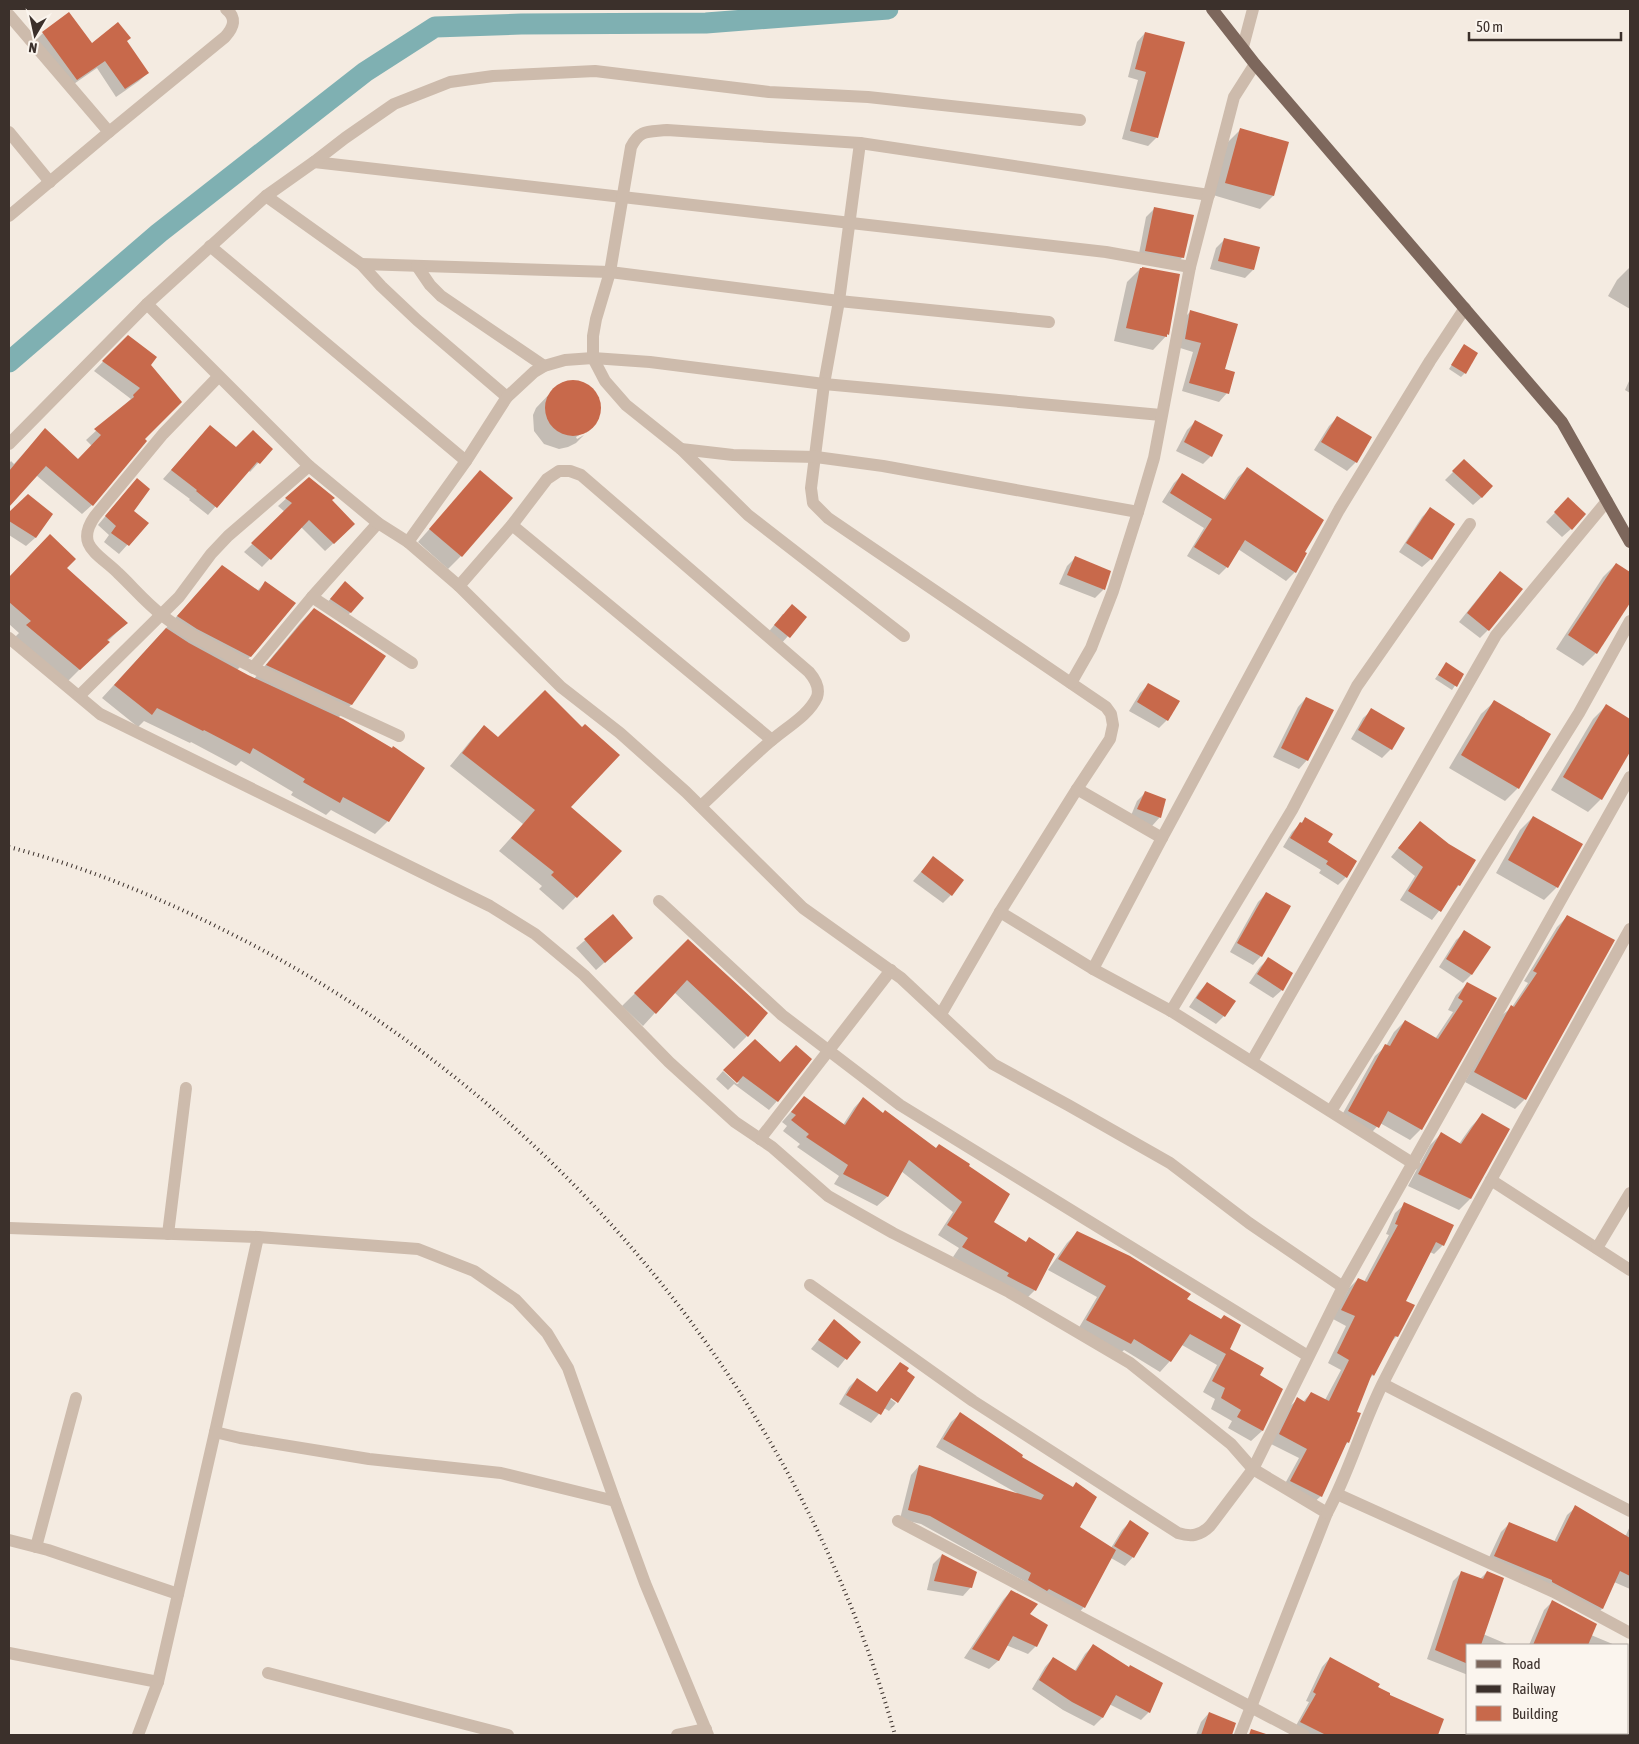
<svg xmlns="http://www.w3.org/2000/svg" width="1639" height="1744" viewBox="0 0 1639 1744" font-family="'Asap Condensed',sans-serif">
  <rect width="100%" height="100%" fill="#f4ebe1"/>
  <g fill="#0003">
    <polygon points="43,33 92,45 126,41 148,73 139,81 116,97 97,68 68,88 35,41"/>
    <polygon points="1145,33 1157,137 1148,146 1122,139 1138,80 1128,77 1137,42"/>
    <polygon points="1241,129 1288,143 1273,196 1260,209 1213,195 1228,142"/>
    <polygon points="1155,208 1183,257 1174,265 1138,259 1146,217"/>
    <polygon points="1225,239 1253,270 1245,278 1210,269 1216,248"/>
    <polygon points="1629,268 1630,268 1630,309 1608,296 1617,280"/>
    <polygon points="1140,269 1168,334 1153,350 1114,341 1127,282"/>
    <polygon points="1190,312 1224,370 1227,393 1219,402 1182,391 1193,352 1177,347 1182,320"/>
    <polygon points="128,336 149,365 143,439 92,505 82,514 36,475 9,505 9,464 11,461 14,464 45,430 77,461 92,446 86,440 131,399 94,371"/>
    <polygon points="1464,346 1465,373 1461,377 1449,369"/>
    <polygon points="1630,379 1630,393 1625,390"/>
    <polygon points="574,381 583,383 591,388 597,395 600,404 600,413 596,422 586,433 586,431 576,437 577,439 584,435 576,443 568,447 559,449 544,444 534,431 533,415 536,408 556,387 564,382"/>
    <polygon points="1338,417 1371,438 1356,462 1347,471 1314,450 1329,426"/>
    <polygon points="1195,422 1211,456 1203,464 1176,451 1187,430"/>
    <polygon points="202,435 236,448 271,449 250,472 248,470 208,515 189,500 190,499 163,479"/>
    <polygon points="1464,461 1482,497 1473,505 1445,480"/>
    <polygon points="1247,469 1305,553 1295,572 1286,581 1238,549 1227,567 1219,575 1187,556 1204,528 1162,502 1174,483 1182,475 1223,500 1238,477"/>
    <polygon points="480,472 461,556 448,569 418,542"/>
    <polygon points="309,478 330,500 346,532 325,551 301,527 262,567 244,552 285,512 278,506"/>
    <polygon points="129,488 132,511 147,523 119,554 104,542 109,535 98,525"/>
    <polygon points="28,496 52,515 35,538 26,546 9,535 9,513"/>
    <polygon points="1568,499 1571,529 1562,537 1546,522"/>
    <polygon points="1430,509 1431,559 1422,567 1399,552 1422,517"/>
    <polygon points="38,547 65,568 126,623 67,682 15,637 19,633 9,624 9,578"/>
    <polygon points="1075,558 1109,572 1103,590 1095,598 1059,584 1067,566"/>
    <polygon points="1616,564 1630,574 1630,600 1596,653 1583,666 1556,649 1603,577"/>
    <polygon points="210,580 257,591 265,583 294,604 250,657 237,670 254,679 301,622 314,609 384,656 351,705 338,718 423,769 388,821 375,834 331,810 326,815 291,795 293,792 241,761 236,766 191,742 190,743 144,721 138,727 102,698"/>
    <polygon points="1492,581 1488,630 1480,638 1459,622"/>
    <polygon points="345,583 351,612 342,621 322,608"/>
    <polygon points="783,614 805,617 780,645 767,634"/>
    <polygon points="1446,664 1463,674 1452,690 1435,679"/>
    <polygon points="1148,685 1167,720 1159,728 1129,711 1140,693"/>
    <polygon points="1306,698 1307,760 1299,769 1273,757 1298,707"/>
    <polygon points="1494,702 1518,788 1505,801 1449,768 1481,714"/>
    <polygon points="1606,706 1630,720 1630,750 1601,799 1588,812 1551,790 1593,719"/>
    <polygon points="1372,710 1403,729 1391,749 1382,758 1351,739 1363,718"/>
    <polygon points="484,726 569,807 620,852 563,910 539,889 542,886 499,851 523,824 450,766 472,739"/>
    <polygon points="1145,793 1160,817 1152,826 1130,818 1137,801"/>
    <polygon points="1533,817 1557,887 1544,900 1496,873 1520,830"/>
    <polygon points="1305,819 1327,842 1346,877 1338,885 1319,873 1321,870 1283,847 1292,832"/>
    <polygon points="1412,831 1448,845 1459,885 1432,920 1400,900 1415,876 1391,857"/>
    <polygon points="933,858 951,895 943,903 913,881"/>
    <polygon points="1266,894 1261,956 1253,965 1230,952 1258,902"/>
    <polygon points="613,916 623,946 596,970 576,948"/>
    <polygon points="1567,917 1613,940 1525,1099 1515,1109 1465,1082 1501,1016 1512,1007 1528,983 1524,981 1557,927"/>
    <polygon points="1465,932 1471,975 1463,983 1439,967 1456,940"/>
    <polygon points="688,941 747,1036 734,1049 674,992 643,1026 622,1006"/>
    <polygon points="1268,959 1282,990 1273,998 1249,983 1260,967"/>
    <polygon points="1207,983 1224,1016 1216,1024 1189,1007 1199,992"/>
    <polygon points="1467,984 1495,998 1421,1129 1410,1140 1380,1123 1367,1138 1338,1122 1375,1056 1386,1046 1394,1032 1405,1021 1435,1039 1453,1012 1448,1010 1456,995"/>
    <polygon points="755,1041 777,1101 769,1110 734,1084 728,1090 716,1079 723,1071 737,1084 739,1083 725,1070"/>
    <polygon points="804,1097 843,1125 854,1108 863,1098 883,1114 936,1149 967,1166 992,1223 1025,1243 1029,1239 1035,1290 1025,1300 953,1257 959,1248 938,1235 953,1212 901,1171 887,1197 877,1206 834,1184 839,1176 797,1147 800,1144 783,1131 787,1126 782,1122"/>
    <polygon points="1482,1115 1470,1199 1459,1210 1408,1186 1430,1145 1441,1134 1459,1144 1471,1127"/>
    <polygon points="1405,1204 1443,1245 1434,1254 1430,1252 1405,1301 1397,1336 1389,1344 1373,1375 1369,1379 1356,1412 1359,1414 1348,1442 1343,1447 1321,1496 1311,1505 1281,1491 1299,1458 1271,1444 1288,1408 1298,1399 1303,1402 1311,1393 1325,1400 1341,1370 1328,1363 1346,1326 1333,1319 1349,1288 1358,1279 1364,1282 1389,1235 1386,1234 1395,1213"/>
    <polygon points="1077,1233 1186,1300 1228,1349 1259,1376 1282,1390 1262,1431 1251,1441 1228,1428 1232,1421 1211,1409 1215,1399 1203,1392 1217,1365 1182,1345 1170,1361 1160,1372 1124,1350 1120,1354 1077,1331 1097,1297 1048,1270 1067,1243"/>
    <polygon points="834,1321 859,1342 838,1368 811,1349"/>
    <polygon points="901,1363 885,1395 896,1403 889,1411 884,1408 871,1423 839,1404 849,1387 857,1379 876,1393"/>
    <polygon points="960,1414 1020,1458 1072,1488 1076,1484 1078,1527 1111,1548 1122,1530 1130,1522 1133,1557 1125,1566 1111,1558 1084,1607 1076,1616 1024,1581 921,1524 900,1519 911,1475 919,1466 1020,1495 936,1447 951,1422"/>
    <polygon points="1576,1507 1622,1535 1626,1535 1630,1526 1630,1589 1614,1582 1602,1609 1594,1617 1486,1564 1501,1532 1510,1523 1554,1542 1567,1515"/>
    <polygon points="942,1555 971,1587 963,1596 927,1590 933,1564"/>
    <polygon points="1462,1572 1480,1579 1487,1572 1483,1634 1509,1645 1468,1645 1468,1675 1427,1659 1453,1581"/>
    <polygon points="1011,1591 1028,1615 1036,1646 1028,1654 1006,1645 998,1661 989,1669 964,1658 1003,1600"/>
    <polygon points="1552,1602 1591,1635 1615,1645 1529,1645 1544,1610"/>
    <polygon points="1093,1646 1129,1668 1149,1712 1141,1720 1109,1704 1102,1718 1094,1726 1063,1710 1032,1689 1045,1667 1053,1658 1074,1672 1085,1654"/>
    <polygon points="1330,1658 1388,1695 1442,1720 1437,1735 1302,1735 1293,1731 1309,1702 1306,1701 1322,1667"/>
    <polygon points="1209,1713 1231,1732 1231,1735 1196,1735 1201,1722"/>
  </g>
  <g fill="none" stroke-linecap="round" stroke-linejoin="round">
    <polyline stroke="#7fb0b2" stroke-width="21" points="9,362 159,233 365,72 435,27 521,24 706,23 888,9"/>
  </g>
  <g fill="#c8694b">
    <polygon points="69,12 92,43 118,22 131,38 127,41 149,73 125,89 105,61 77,80 42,32"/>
    <polygon points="1145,32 1185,42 1158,138 1130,131 1146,72 1135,69"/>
    <polygon points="1240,128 1289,142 1274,196 1225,183"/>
    <polygon points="1154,207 1194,215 1184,258 1145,251"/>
    <polygon points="1224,238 1260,247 1254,270 1218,261"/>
    <polygon points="1142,267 1180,274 1169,335 1167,334 1167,337 1126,328 1140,268 1142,268"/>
    <polygon points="1190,310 1238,324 1225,369 1235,372 1229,394 1189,383 1201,343 1185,339"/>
    <polygon points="128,335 157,357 151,365 182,402 145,439 147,441 93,506 46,466 9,507 9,471 45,428 78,459 101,435 94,429 134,397 133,395 140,388 102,361"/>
    <polygon points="1464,344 1478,353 1466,374 1451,365"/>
    <circle cx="573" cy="408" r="28"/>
    <polygon points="1337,416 1372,437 1357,463 1321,442"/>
    <polygon points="1195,420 1223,435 1212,457 1184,442"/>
    <polygon points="210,425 236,447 253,430 273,449 260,464 257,462 217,508 196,491 197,490 171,470"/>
    <polygon points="1464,459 1493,486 1482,498 1452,471"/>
    <polygon points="1247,467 1324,520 1305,552 1307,553 1296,573 1245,540 1228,568 1194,547 1212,519 1170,493 1182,473 1225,500"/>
    <polygon points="480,470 513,498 462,557 429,529"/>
    <polygon points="309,477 335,498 332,500 355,524 334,544 309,520 271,560 251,543 292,503 285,498"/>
    <polygon points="137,478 150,489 134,511 149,523 129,546 111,533 116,526 105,516"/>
    <polygon points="28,494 53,514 36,538 9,521 9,512"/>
    <polygon points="1568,497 1586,514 1572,530 1554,512"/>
    <polygon points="1430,507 1455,524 1432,560 1406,543"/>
    <polygon points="50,534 76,559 67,568 128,623 107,640 110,642 80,670 26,625 31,621 9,602 9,577"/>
    <polygon points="1075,556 1111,571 1105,590 1067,575"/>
    <polygon points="1616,563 1630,572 1630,603 1597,654 1568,635"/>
    <polygon points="222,565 259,591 265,581 296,603 251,657 197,629 177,616"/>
    <polygon points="1500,571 1523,589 1489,631 1467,613"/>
    <polygon points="345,581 364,598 351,613 330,599"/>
    <polygon points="792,604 807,617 790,638 774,625"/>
    <polygon points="314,608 386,656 352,705 266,665"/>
    <polygon points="166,628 189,643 248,675 343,719 392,748 393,746 425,768 389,822 343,797 340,803 303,782 305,779 253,748 250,754 204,730 203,731 157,708 152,715 114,685"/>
    <polygon points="1446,662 1464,674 1457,687 1438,675"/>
    <polygon points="1148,683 1180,701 1168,721 1137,702"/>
    <polygon points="545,690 582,727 585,724 620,755 571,807 622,851 577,898 551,875 554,872 511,838 535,810 462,753 484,725 498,737"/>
    <polygon points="1306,697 1334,710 1308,761 1281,748"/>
    <polygon points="1494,700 1551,734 1519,789 1461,755"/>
    <polygon points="1606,704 1630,719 1630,752 1602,800 1563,777"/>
    <polygon points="1371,708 1405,728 1392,750 1358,730"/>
    <polygon points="1145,791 1166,799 1161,818 1137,809"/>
    <polygon points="1533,816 1583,844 1558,888 1508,860"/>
    <polygon points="1305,817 1333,834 1328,842 1357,861 1347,878 1326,864 1328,861 1290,838 1300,822 1302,823"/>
    <polygon points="1420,821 1449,844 1476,860 1460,886 1458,885 1441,912 1408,891 1423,867 1398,848"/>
    <polygon points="933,856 964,880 952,896 921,872"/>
    <polygon points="1266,892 1291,906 1262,957 1237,943"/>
    <polygon points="613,914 633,938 605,963 584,939"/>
    <polygon points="1567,915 1615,940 1526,1100 1474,1072 1511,1005 1514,1007 1537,973 1533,971"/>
    <polygon points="1464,930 1491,947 1472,975 1446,959"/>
    <polygon points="688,939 768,1013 748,1037 687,980 656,1014 634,993"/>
    <polygon points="1268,957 1293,973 1283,991 1257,974"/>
    <polygon points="1207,982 1236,1001 1225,1017 1196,998"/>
    <polygon points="1467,982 1497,998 1422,1130 1388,1111 1379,1128 1348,1111 1385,1044 1390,1046 1405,1020 1438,1039 1463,1001 1458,998"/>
    <polygon points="755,1039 780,1062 796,1045 812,1059 778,1102 743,1076 737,1083 723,1070"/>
    <polygon points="804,1096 845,1125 863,1097 883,1113 885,1110 936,1148 939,1144 970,1164 969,1166 1010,1194 994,1222 1026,1242 1029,1237 1055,1254 1036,1291 1007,1276 1009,1273 962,1247 968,1238 947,1225 962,1202 909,1160 888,1197 843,1174 848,1165 806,1137 809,1134 791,1120 796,1115 791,1112"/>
    <polygon points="1482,1113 1510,1129 1471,1199 1418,1174 1441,1132 1461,1144"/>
    <polygon points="1404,1202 1454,1225 1444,1246 1436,1242 1406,1301 1415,1305 1398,1337 1395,1336 1374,1376 1372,1374 1357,1412 1361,1413 1349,1443 1347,1442 1322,1497 1290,1481 1307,1449 1279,1434 1297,1397 1305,1402 1311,1392 1329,1401 1349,1360 1337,1353 1355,1316 1341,1310 1358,1278 1367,1282 1398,1225 1395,1224"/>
    <polygon points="1077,1231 1130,1256 1191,1294 1187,1299 1221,1319 1224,1315 1241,1325 1230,1349 1264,1368 1260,1375 1283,1389 1263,1431 1237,1417 1241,1410 1221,1398 1225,1388 1212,1381 1226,1354 1190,1334 1171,1362 1134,1339 1131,1344 1086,1320 1106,1286 1058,1259"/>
    <polygon points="834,1319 861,1342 847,1360 818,1340"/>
    <polygon points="900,1362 909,1368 907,1371 915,1377 898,1403 891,1398 881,1415 846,1395 857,1378 877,1392"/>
    <polygon points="960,1412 1023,1455 1022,1457 1073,1487 1076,1482 1097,1497 1080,1527 1116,1550 1085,1608 1049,1589 1047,1591 1028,1580 1031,1573 930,1516 908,1510 919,1465 1041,1500 1044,1495 943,1439"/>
    <polygon points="1575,1505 1630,1538 1630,1576 1620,1571 1603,1609 1552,1582 1552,1580 1494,1556 1509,1522 1557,1542"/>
    <polygon points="1130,1520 1149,1533 1134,1558 1114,1546"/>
    <polygon points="942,1554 977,1572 972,1588 934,1581"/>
    <polygon points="1461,1571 1483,1579 1487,1571 1504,1578 1481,1645 1468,1645 1468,1664 1435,1650"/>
    <polygon points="1011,1590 1038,1604 1030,1614 1048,1625 1037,1647 1013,1636 999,1661 972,1649"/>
    <polygon points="1552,1600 1597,1624 1588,1645 1533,1645"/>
    <polygon points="1093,1644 1129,1667 1130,1665 1163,1683 1150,1713 1116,1695 1103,1718 1072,1702 1039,1680 1053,1657 1076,1671"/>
    <polygon points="1330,1657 1380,1684 1378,1687 1390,1693 1390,1695 1444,1719 1438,1735 1326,1735 1300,1722 1316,1694 1313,1692"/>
    <polygon points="1209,1712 1236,1723 1232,1735 1201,1735"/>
    <polygon points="1251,1729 1266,1734 1266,1735 1249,1735"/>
  </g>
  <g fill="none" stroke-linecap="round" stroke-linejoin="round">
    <g stroke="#cdbbac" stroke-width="12">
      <polyline points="9,15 109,132"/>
      <polyline points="1243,47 1253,9"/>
      <polyline points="9,132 50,182"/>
      <polyline points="860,143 839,301 824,384 811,488 813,503 828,518 1106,707 1111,714 1113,725 1110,739 1077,789 1000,912 941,1014"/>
      <polyline points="314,162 1106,252 1190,267"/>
      <polyline points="266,196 361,264 381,286 417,320 507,397"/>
      <path d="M9,216l100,-84 116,-95c9,-10 12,-19 1,-28"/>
      <polyline points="210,246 466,461"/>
      <polyline points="361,264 610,272 839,301 1049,322"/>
      <polyline points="417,266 430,285 441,296 544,366"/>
      <path d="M218,377l-55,57 -68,82c-21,30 4,38 23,57 15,14 28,30 44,42 19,16 43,27 65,39 56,30 114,55 172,82"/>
      <polyline points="9,444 147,304"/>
      <polyline points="681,449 733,455 816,457 883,466 1138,512"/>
      <polyline points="512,525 772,740"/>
      <polyline points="408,542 466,461 507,397 534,372 544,366 565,360 593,358 650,362 824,384 1161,415"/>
      <path d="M459,586l53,-61 35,-46 12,-8h11l11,4 228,197c6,7 11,16 8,25 -8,18 -30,30 -45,43 -24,20 -47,44 -71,66"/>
      <polyline points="312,597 412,663"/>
      <path d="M904,636l-156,-121 -67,-66 -55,-44 -21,-24 -12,-23v-22l3,-17 14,-47 21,-125c9,-18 17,-15 36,-17l193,13 349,52"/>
      <polyline points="9,638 100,714 490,906 535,934 584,975 669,1062 735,1122 772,1147 828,1196 893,1233 1009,1292 1130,1363 1231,1444 1253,1469 1327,1513 1240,1735"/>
      <polyline points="253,668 312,597 378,523"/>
      <polyline points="1071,683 1091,648 1113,591 1138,512 1154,458 1190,267 1234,97 1255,64"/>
      <polyline points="79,696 179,597 211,554 228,536 309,466"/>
      <polyline points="1077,789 1162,838"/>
      <polyline points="659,901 782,1015 900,1105 1308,1356"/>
      <polyline points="1000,912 1093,969 1171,1011 1414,1164"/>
      <polyline points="1093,969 1162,838 1339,510 1430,361 1465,308"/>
      <polyline points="1171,1011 1292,810 1357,686 1470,524"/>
      <polyline points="1252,1061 1496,635 1607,501"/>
      <polyline points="1331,1111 1579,713 1630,621"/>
      <polyline points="760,1139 891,970"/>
      <polyline points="1491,1180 1630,1270"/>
      <polyline points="9,1228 258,1237 418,1249 474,1271 516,1300 547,1333 568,1368 615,1501"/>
      <polyline points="168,1234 186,1088"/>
      <polyline points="1597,1248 1630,1193"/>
      <path d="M810,1285l163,116 205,132c13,4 22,3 32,-7l43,-57 90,-182 -94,-64 -79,-60 -102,-58 -75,-41 -92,-86 -98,-70 -117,-116 -66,-59 -59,-46 -102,-101 -51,-44 -30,-19 -69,-57 -162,-162 119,-108 48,-34 31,-24 49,-34 56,-22 43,-6 102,-5 174,21 99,5 212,23"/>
      <polyline points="1343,1287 1630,777"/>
      <polyline points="1383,1384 1630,1511"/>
      <polyline points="215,1432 258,1237"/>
      <polyline points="1337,1494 1554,1592 1630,1633"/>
      <path d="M1327,1513c23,-42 35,-89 57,-132 78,-152 163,-302 246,-452"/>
      <polyline points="898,1521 1304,1735"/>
      <polyline points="9,1540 48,1550 178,1594"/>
      <polyline points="36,1547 76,1398"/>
      <polyline points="9,1653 158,1682"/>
      <polyline points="268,1673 508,1735"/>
      <polyline points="138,1735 158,1682 215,1432 240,1438 369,1459 501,1473 615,1501 645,1583 708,1735"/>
      <polyline points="677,1735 706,1729"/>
    </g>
    <polyline stroke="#7d675c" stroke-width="12" points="1212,9 1255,64 1562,422 1630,542"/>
    <path stroke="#3b302b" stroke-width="4" stroke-dasharray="1 4" stroke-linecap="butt" d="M9,847c85,22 166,57 244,98 309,163 547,453 642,790"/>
  </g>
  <rect width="1639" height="1744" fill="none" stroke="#3b302b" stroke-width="20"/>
  <rect x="1466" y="1644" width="162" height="90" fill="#fbf5ee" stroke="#aea6a0"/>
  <rect x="1476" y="1660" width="25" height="8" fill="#7d675c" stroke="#aea6a0"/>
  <text x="1512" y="1669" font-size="15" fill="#3b302b">Road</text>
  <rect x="1476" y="1685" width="25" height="8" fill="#3b302b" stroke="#aea6a0"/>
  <text x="1512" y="1694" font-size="15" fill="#3b302b">Railway</text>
  <rect x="1476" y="1706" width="25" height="15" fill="#c8694b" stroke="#aea6a0"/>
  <text x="1512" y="1719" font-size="15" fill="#3b302b">Building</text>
  <g transform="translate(35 35) rotate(189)" stroke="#fbf5ee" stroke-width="4" paint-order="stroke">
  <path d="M0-4L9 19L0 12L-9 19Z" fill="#3b302b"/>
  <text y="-8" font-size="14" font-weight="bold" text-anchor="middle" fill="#3b302b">N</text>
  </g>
  <path d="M1469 32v8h152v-8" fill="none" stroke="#3b302b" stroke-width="2.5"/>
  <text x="1476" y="32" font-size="15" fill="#3b302b" stroke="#fbf5ee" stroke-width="4" paint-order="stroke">50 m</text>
</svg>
